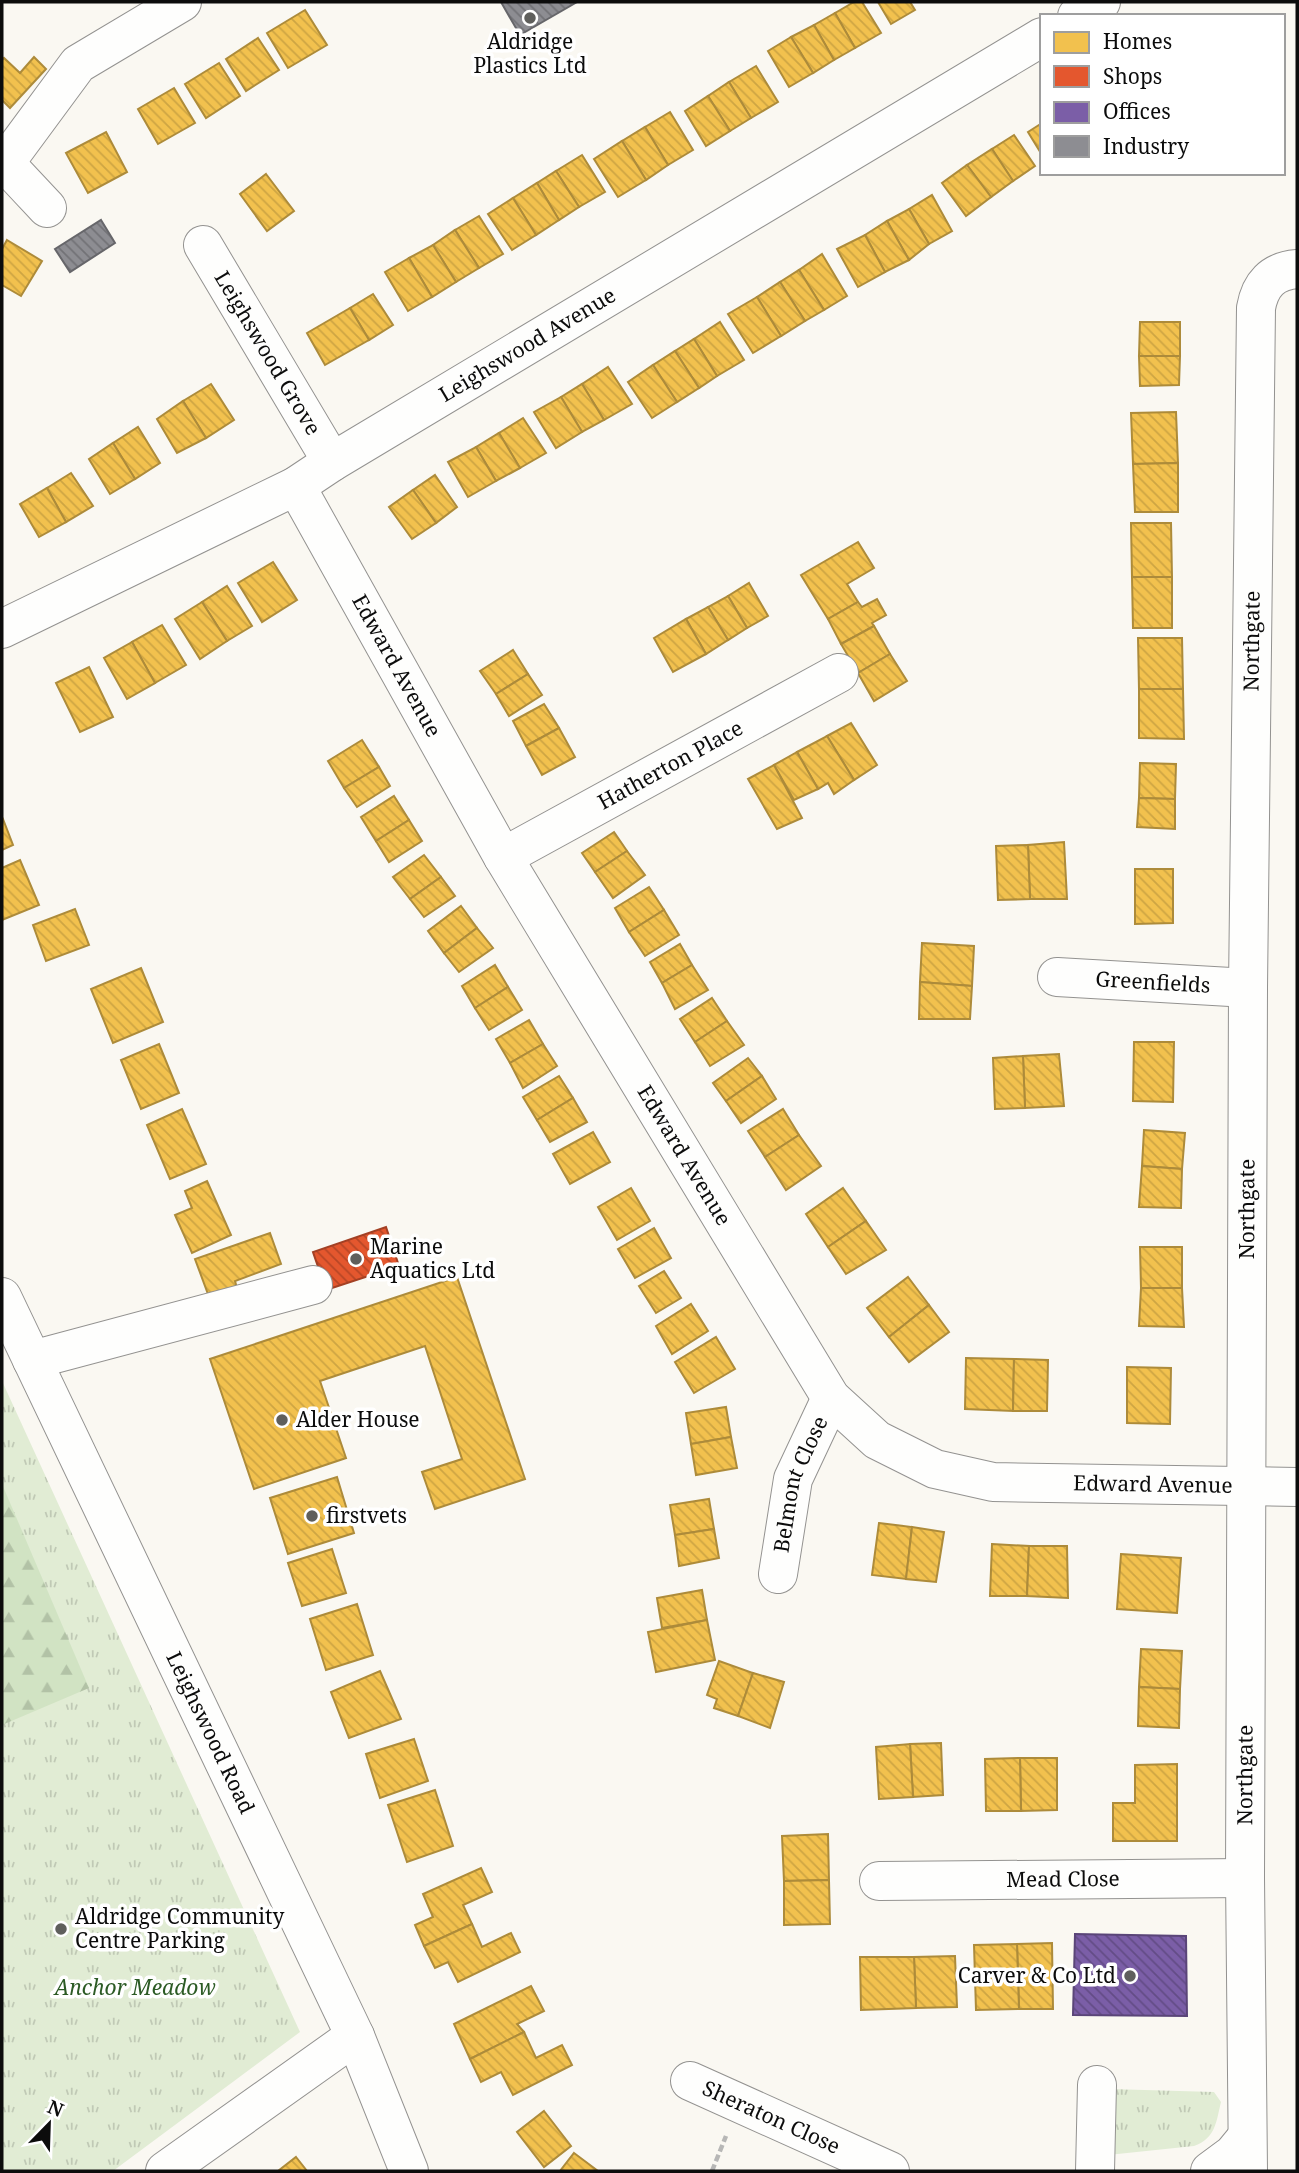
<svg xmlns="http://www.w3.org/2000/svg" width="1299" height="2173" viewBox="0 0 1299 2173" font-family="'Noto Serif',serif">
  <defs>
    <pattern id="grass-tufts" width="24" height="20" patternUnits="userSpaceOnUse" patternTransform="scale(1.75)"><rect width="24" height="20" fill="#e1ecd4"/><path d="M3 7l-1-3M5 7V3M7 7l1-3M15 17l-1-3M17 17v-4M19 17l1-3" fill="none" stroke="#c0c9b5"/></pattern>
    <pattern id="forest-firs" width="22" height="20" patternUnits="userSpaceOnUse" patternTransform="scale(1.75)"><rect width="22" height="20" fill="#d1e3c3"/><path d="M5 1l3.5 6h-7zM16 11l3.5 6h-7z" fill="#b2c2a6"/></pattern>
    <pattern id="homes-back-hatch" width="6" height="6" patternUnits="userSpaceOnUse" patternTransform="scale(1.75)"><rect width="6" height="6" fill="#f2c14e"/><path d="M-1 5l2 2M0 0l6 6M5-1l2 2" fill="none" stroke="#cea543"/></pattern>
    <pattern id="shops-back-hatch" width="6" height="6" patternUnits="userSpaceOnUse" patternTransform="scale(1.75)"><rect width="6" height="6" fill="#e4572e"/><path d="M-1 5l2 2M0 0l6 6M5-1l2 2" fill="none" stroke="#b74626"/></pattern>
    <pattern id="offices-back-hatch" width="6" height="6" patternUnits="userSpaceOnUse" patternTransform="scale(1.75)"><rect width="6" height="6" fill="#7b5ea7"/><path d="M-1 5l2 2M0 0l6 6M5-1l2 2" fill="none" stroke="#634c86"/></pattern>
    <pattern id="industry-back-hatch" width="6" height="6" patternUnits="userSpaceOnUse" patternTransform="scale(1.75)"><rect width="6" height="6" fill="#8d8d92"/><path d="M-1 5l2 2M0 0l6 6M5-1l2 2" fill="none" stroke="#727276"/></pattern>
  </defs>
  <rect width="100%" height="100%" fill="#faf8f2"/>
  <g fill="url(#grass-tufts)">
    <polygon points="2,1381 300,2032 113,2171 2,2171"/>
    <path d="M1110,2089l104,3 7,10c-5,20 -5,36 -27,44l-86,9z"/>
  </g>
  <polygon fill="url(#forest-firs)" points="2,1484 89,1688 2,1725"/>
  <g fill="url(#homes-back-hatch)" stroke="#ad8b3a" stroke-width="2">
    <polygon points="854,2 862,2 881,33 855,48 835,13"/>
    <polygon points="878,2 910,2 915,10 891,24"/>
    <polygon points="305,10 327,45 288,68 267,33"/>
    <polygon points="835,13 855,48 834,60 814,25"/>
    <polygon points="814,25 834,60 813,73 791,37"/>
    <polygon points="791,37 813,73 789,87 768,51"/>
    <polygon points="258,38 279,70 246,91 226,59"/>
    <polygon points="34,57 46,69 10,108 2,100 2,60 4,58 20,73"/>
    <polygon points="219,63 240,96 206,118 185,84"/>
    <polygon points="756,66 778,102 751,118 729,82"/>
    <polygon points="729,82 751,118 730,131 708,96"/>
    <polygon points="174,88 195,123 158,144 138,109"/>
    <polygon points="708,96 730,131 706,146 685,111"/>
    <polygon points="670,112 693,150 668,165 645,127"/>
    <polygon points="1042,123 1042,155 1028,132"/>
    <polygon points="645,127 668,165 646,180 622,141"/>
    <polygon points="106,132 127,172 88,193 66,153"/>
    <polygon points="1014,135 1035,166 1013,181 992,149"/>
    <polygon points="622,141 646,180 618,197 594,159"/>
    <polygon points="992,149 1013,181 991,197 967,165"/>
    <polygon points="582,155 605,192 579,207 556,171"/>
    <polygon points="967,165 991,197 966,216 942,183"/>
    <polygon points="556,171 579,207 559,220 537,183"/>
    <polygon points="266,174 294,211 267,231 240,194"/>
    <polygon points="537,183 559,220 536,235 513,198"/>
    <polygon points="932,195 952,231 929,244 909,209"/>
    <polygon points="513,198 536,235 512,250 488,214"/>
    <polygon points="909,209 929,244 909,260 887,221"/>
    <polygon points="479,216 503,254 479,268 455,230"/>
    <polygon points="887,221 909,260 885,272 865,235"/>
    <polygon points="455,230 479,268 456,282 433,245"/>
    <polygon points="865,235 885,272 858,287 837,249"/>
    <polygon points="7,240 42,261 21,296 2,285 2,249"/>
    <polygon points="433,245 456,282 432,297 409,258"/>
    <polygon points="822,254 847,296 824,310 799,270"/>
    <polygon points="409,258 432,297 408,311 385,272"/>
    <polygon points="799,270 824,310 805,321 780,282"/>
    <polygon points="780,282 805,321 781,336 757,297"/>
    <polygon points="373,294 393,325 369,340 350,308"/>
    <polygon points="757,297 781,336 753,353 728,314"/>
    <polygon points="350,308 369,340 325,365 307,333"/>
    <polygon points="720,322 744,360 717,376 694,339"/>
    <polygon points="1140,322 1180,322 1180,356 1139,356"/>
    <polygon points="694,339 717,376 699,388 675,351"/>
    <polygon points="675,351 699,388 677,402 653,365"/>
    <polygon points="1139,356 1180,356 1179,385 1140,386"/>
    <polygon points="653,365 677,402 652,418 628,382"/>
    <polygon points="608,367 632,404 604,420 582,384"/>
    <polygon points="211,384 234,420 206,438 183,401"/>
    <polygon points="582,384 604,420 582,432 561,397"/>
    <polygon points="561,397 582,432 556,448 534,412"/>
    <polygon points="183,401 206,438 177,453 157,419"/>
    <polygon points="1176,412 1178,463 1133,464 1131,413"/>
    <polygon points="523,418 546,453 520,468 499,433"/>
    <polygon points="138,427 160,463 135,479 113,443"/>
    <polygon points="499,433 520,468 496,481 476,447"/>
    <polygon points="113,443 135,479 110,494 89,459"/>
    <polygon points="476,447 496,481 468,497 448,462"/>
    <polygon points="1178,463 1178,512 1135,512 1133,464"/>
    <polygon points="71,473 93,506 66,522 47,488"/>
    <polygon points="435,475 457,507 436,523 413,490"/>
    <polygon points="47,488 66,522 39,537 20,504"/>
    <polygon points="413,490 436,523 412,539 389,507"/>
    <polygon points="1131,523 1171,523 1172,577 1132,577"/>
    <polygon points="858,542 874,568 847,584 858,602 828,619 801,575"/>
    <polygon points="273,562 297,600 262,622 238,583"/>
    <polygon points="1132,577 1172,577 1172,628 1133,628"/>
    <polygon points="749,583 768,616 747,628 728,596"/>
    <polygon points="227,586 252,626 227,641 202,602"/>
    <polygon points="728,596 747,628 728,640 708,607"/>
    <polygon points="877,599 886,615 872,623 874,626 841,644 828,619 858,602 862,607"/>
    <polygon points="202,602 227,641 200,659 175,619"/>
    <polygon points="708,607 728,640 706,654 686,619"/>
    <polygon points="686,619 706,654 673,672 654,638"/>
    <polygon points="162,625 186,665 155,683 132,642"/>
    <polygon points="874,626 890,654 858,673 841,644"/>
    <polygon points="1138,638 1182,638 1183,689 1139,689"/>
    <polygon points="132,642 155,683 127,699 104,658"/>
    <polygon points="513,650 528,674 496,694 480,671"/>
    <polygon points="890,654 907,681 874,701 858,673"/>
    <polygon points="89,667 113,717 80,732 56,683"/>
    <polygon points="528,674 542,695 509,716 496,694"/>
    <polygon points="1139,689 1183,689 1184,739 1139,738"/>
    <polygon points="544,704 559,728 526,746 513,721"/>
    <polygon points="851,723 877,765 854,780 827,736"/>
    <polygon points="559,728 575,757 542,775 526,746"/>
    <polygon points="827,736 854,780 834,794 828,783 818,789 797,752"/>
    <polygon points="362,740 379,767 344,788 328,761"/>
    <polygon points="797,752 818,789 794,800 774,765"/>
    <polygon points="1140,763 1176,764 1175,799 1139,798"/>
    <polygon points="774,765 802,818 777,829 748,779"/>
    <polygon points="379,767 390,786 357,807 344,788"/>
    <polygon points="394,796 409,820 376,841 361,817"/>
    <polygon points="1139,798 1175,799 1175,829 1137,827"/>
    <polygon points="3,819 13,845 2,850 2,820"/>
    <polygon points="409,820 422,841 389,862 376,841"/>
    <polygon points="614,832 627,851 595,872 582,853"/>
    <polygon points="1064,842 1067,899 1030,899 1028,845"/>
    <polygon points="1028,845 1030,899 998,900 996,846"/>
    <polygon points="627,851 645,875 613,898 595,872"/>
    <polygon points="424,855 441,877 410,899 393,877"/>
    <polygon points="20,860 39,905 2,920 2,868"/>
    <polygon points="1135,869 1173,869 1173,923 1135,924"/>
    <polygon points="441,877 455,896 424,917 410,899"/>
    <polygon points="649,887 664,910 629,932 615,908"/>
    <polygon points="461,906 477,928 444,953 428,931"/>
    <polygon points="75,909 89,945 46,961 33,925"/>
    <polygon points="664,910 679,935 645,956 629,932"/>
    <polygon points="477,928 493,948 459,972 444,953"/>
    <polygon points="922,943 974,946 972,986 920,982"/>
    <polygon points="680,944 692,965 662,983 650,962"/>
    <polygon points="495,965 508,987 475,1008 462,986"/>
    <polygon points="692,965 708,990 675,1009 662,983"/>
    <polygon points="141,968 163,1022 113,1043 91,989"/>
    <polygon points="920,982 972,986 970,1019 919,1019"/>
    <polygon points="508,987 522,1010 489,1030 475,1008"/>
    <polygon points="712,998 727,1021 695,1042 680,1019"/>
    <polygon points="529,1020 543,1044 510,1063 496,1039"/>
    <polygon points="727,1021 744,1045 710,1066 695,1042"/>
    <polygon points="1134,1042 1174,1042 1173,1102 1133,1101"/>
    <polygon points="159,1044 179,1093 141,1109 121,1060"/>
    <polygon points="543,1044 557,1066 523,1088 510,1063"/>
    <polygon points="1059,1054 1064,1106 1025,1108 1023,1056"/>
    <polygon points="1023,1056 1025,1108 995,1109 993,1058"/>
    <polygon points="748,1058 762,1076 726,1101 713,1083"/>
    <polygon points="559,1076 573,1098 537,1120 523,1097"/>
    <polygon points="762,1076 776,1099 741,1123 726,1101"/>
    <polygon points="573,1098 587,1122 550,1142 537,1120"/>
    <polygon points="182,1109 206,1164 170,1179 147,1125"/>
    <polygon points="783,1109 799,1135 765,1157 748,1131"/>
    <polygon points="1144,1130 1185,1133 1182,1169 1142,1166"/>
    <polygon points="593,1132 610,1162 570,1184 553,1154"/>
    <polygon points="799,1135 821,1166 786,1190 765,1157"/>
    <polygon points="1142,1166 1182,1169 1181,1208 1139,1207"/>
    <polygon points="207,1181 231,1235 192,1253 175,1215 192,1208 185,1191"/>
    <polygon points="631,1188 650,1221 617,1240 598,1207"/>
    <polygon points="843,1188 866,1221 828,1247 806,1214"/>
    <polygon points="866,1221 886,1250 846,1274 828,1247"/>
    <polygon points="654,1228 671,1258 635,1278 618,1249"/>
    <polygon points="270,1233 281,1264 235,1281 239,1295 212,1305 195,1259"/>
    <polygon points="1140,1247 1182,1247 1182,1288 1141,1288"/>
    <polygon points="664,1271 681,1298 656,1313 639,1286"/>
    <polygon points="457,1277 525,1479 435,1509 422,1472 462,1459 425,1346 320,1381 346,1458 254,1489 210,1359"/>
    <polygon points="908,1277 929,1305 889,1337 867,1308"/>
    <polygon points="1141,1288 1182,1288 1184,1327 1139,1326"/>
    <polygon points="691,1304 708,1331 672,1354 656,1326"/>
    <polygon points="929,1305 949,1332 909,1362 889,1337"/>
    <polygon points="716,1337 735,1369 694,1393 675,1362"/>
    <polygon points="966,1358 1014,1359 1013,1411 965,1409"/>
    <polygon points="1014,1359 1048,1360 1047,1411 1013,1411"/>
    <polygon points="1127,1367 1171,1368 1170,1424 1127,1423"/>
    <polygon points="726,1407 731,1437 691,1444 686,1413"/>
    <polygon points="731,1437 737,1468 696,1475 691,1444"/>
    <polygon points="337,1477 354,1533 288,1554 270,1498"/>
    <polygon points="709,1499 714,1529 675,1535 670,1505"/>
    <polygon points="879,1523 912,1527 906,1579 872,1575"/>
    <polygon points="912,1527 944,1532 936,1582 906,1579"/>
    <polygon points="714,1529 719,1558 679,1566 675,1535"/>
    <polygon points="992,1544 1029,1546 1027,1596 990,1596"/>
    <polygon points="1029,1546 1067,1546 1068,1598 1027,1596"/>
    <polygon points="332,1549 346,1593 302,1606 288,1563"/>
    <polygon points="1121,1554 1181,1558 1177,1613 1117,1609"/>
    <polygon points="702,1590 707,1620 662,1628 657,1598"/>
    <polygon points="357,1604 373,1655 326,1670 310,1619"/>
    <polygon points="707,1620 715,1660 656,1672 648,1632"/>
    <polygon points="1141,1649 1182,1651 1180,1689 1139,1687"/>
    <polygon points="719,1661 753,1673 738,1716 714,1708 717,1699 707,1695"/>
    <polygon points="380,1671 401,1719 349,1738 331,1692"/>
    <polygon points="753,1673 784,1682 770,1728 738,1716"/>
    <polygon points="1139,1687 1180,1689 1179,1728 1138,1726"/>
    <polygon points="414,1739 428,1781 380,1798 366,1754"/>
    <polygon points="941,1743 943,1795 913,1797 910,1744"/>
    <polygon points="910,1744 913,1797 879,1799 876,1747"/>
    <polygon points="1020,1758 1057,1758 1057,1810 1021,1811"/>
    <polygon points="1020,1758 1021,1811 986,1811 985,1759"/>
    <polygon points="1177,1764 1177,1841 1113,1841 1113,1803 1135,1803 1135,1765"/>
    <polygon points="435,1790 453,1846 407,1862 388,1805"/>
    <polygon points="828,1834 829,1880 784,1881 782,1836"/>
    <polygon points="481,1868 492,1892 463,1905 472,1924 424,1946 415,1925 433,1917 423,1894"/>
    <polygon points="829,1880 830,1924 784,1925 784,1881"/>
    <polygon points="472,1924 482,1947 511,1933 520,1952 458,1982 448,1962 435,1968 424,1946"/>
    <polygon points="1052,1943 1053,2009 1019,2009 1017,1944"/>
    <polygon points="1017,1944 1019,2009 976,2010 974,1945"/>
    <polygon points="955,1956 957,2007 916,2008 914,1957"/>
    <polygon points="860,1957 914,1957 916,2008 861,2010"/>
    <polygon points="531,1986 544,2011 517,2024 524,2032 470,2059 454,2024"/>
    <polygon points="524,2032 536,2058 562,2045 572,2065 513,2095 501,2072 481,2082 470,2059"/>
    <polygon points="544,2111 571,2146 544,2167 517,2132"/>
    <polygon points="574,2153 598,2171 560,2171"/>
    <polygon points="296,2157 307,2171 278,2171"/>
  </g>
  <polygon fill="url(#shops-back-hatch)" stroke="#a34024" stroke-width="2" points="386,1227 399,1266 326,1290 313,1252"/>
  <polygon fill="url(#offices-back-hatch)" stroke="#5a4578" stroke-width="2" points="1075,1934 1186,1936 1187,2016 1073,2015"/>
  <g fill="url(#industry-back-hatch)" stroke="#66666a" stroke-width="2">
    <polygon points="501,2 577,2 520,35"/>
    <polygon points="101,220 115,243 70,272 55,249"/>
  </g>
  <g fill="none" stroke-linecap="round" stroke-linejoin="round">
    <defs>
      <g id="minor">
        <polyline points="1077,16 1101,2"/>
        <polyline points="2,160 47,208"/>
        <polyline points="5,163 78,64 182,2"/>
        <path id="s1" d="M203,245l129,217"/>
        <path id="s2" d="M296,486l207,371 328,541 46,42 58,29 58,13 304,5"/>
        <path id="s3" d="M2,629l294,-143 36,-24 710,-425"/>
        <path id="s4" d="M503,857l336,-184"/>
        <path id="s5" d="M1057,977l191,11"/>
        <path id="s6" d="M2,1297l353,739 54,135"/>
        <polyline points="32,1360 313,1285"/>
        <path id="s7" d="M778,1574l15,-95 38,-81"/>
        <path id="s8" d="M879,1881l366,-3"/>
        <path id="s9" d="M690,2081l200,90"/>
        <polyline points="165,2171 355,2036"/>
        <polyline points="1095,2171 1097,2085"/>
        <polyline points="1210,2171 1233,2154 1247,2137"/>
        <path id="s10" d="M1248,2171l-3,-293 3,-890 8,-680c4,-23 16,-37 41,-39"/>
      </g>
    </defs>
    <use href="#minor" stroke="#939290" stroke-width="40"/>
    <polyline stroke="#b7b7b6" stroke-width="4.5" stroke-dasharray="7 3.5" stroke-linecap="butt" points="712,2171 726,2136"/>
    <use href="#minor" stroke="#fefefd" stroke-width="38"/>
  </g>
  <g fill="#5f5f5c" stroke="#fff" stroke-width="2.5">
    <circle cx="530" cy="18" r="7"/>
    <circle cx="356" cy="1259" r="7"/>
    <circle cx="282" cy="1420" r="7"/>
    <circle cx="312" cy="1516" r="7"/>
    <circle cx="61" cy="1929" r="7"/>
    <circle cx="1130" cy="1976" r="7"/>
  </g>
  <g text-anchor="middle" stroke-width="7" stroke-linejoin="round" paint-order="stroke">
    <g font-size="21" fill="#0c0c0c" stroke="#fff" text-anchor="start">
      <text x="530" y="49" text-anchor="middle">Aldridge<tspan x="530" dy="24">Plastics Ltd</tspan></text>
      <text x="370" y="1254">Marine<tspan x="370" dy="24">Aquatics Ltd</tspan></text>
      <text x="296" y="1427">Alder House</text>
      <text x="326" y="1523">firstvets</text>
      <text x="75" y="1924">Aldridge Community<tspan x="75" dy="24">Centre Parking</tspan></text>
      <text x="1116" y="1983" text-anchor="end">Carver &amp; Co Ltd</text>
    </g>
    <g font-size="21" fill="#0c0c0c" stroke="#fff">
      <text dy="7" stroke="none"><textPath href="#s3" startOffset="598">Leighswood Avenue</textPath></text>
      <text dy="7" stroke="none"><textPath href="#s1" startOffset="126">Leighswood Grove</textPath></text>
      <text dy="7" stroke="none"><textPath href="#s10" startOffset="1530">Northgate</textPath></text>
      <text dy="7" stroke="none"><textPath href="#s2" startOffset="206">Edward Avenue</textPath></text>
      <text dy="7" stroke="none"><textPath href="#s4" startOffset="191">Hatherton Place</textPath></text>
      <text dy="7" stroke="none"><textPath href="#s5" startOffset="96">Greenfields</textPath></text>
      <text dy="7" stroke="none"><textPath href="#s2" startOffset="774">Edward Avenue</textPath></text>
      <text dy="7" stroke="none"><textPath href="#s10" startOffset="962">Northgate</textPath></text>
      <text dy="7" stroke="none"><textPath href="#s7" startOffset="93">Belmont Close</textPath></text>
      <text dy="7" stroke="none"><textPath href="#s2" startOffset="1404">Edward Avenue</textPath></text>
      <text dy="7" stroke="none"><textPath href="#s6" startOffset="483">Leighswood Road</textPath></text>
      <text dy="7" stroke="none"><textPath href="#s10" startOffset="396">Northgate</textPath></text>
      <text dy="7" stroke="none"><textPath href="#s8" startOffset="184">Mead Close</textPath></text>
      <text dy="7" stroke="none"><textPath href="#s9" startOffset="89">Sheraton Close</textPath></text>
    </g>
    <g font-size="21" font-style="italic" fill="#2c5b25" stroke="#fff">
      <text x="135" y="1995">Anchor Meadow</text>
    </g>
  </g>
  <rect width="1299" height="2173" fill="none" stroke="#0c0c0c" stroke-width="7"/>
  <rect x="1040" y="14" width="245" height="161" fill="#ffffff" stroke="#9e9e9e" stroke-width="2"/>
  <rect x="1054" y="32" width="35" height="21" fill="#f2c14e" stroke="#9e9e9e" stroke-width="2"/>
  <text x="1103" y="49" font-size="21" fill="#0c0c0c">Homes</text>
  <rect x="1054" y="66" width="35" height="21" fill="#e4572e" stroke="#9e9e9e" stroke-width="2"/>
  <text x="1103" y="84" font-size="21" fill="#0c0c0c">Shops</text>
  <rect x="1054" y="102" width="35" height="21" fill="#7b5ea7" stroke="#9e9e9e" stroke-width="2"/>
  <text x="1103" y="119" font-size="21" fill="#0c0c0c">Offices</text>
  <rect x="1054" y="136" width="35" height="21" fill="#8d8d92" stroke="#9e9e9e" stroke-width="2"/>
  <text x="1103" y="154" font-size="21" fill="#0c0c0c">Industry</text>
  <g transform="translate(49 2124) rotate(23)" stroke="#ffffff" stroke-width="5" paint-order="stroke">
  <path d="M0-5L12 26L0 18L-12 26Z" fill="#0c0c0c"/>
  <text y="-10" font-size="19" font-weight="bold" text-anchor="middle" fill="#0c0c0c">N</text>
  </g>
</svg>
